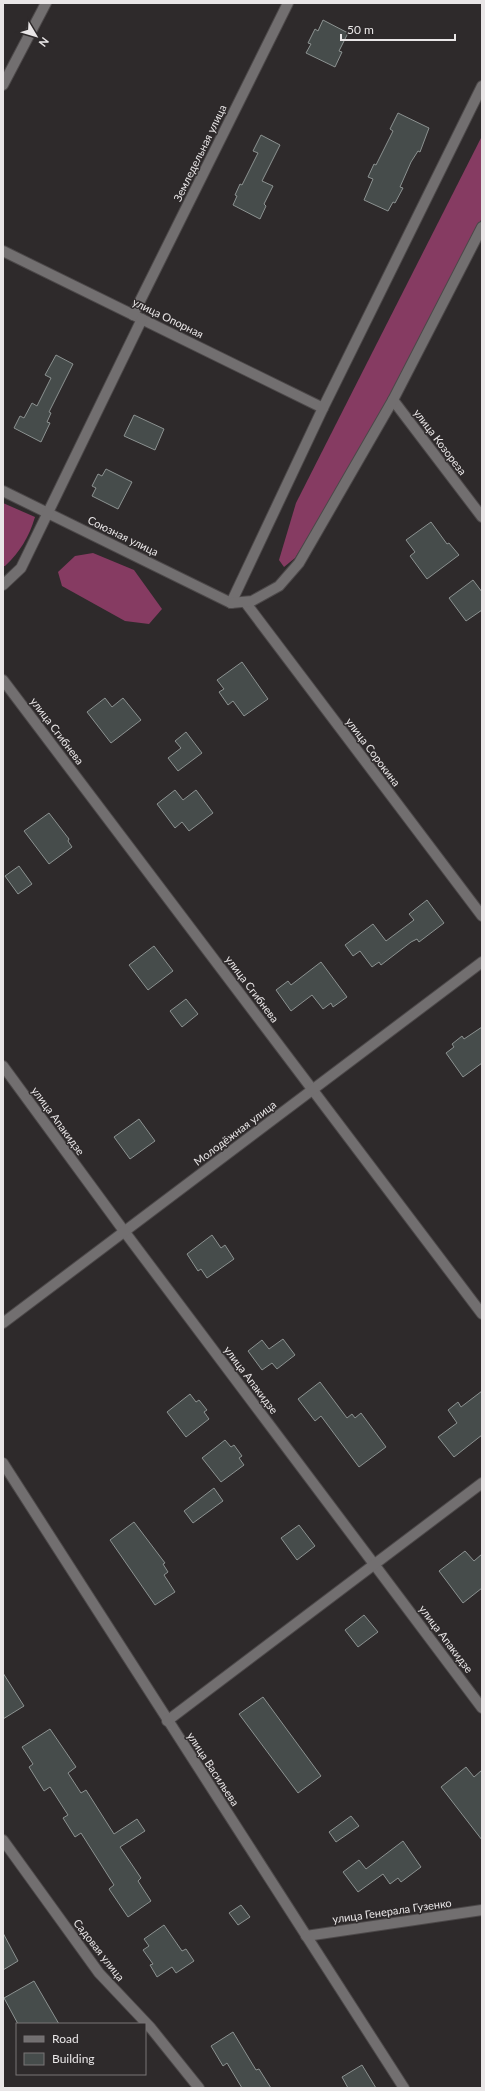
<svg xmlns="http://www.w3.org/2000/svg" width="485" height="2091" viewBox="0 0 485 2091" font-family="Lato,sans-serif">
  <rect width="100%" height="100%" fill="#2e2a2b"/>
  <g fill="#863b62">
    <polygon points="482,136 482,218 369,436 295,558 284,567 279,560 296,503"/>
    <path d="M3,503l32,14c-6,20 -15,35 -30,49h-2z"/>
    <polygon points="93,553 134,570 162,609 149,624 125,621 62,586 58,572 75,556"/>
  </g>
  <g fill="#464c4b" stroke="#8c9291">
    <polygon points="323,20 348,33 339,51 342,52 335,67 306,53 311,44 308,43 315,29 318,31"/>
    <polygon points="398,113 429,128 420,152 418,151 411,162 400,187 403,188 395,203 393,202 388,211 364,200 373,179 368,177 374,164 376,165 393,131 390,129"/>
    <polygon points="261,135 280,145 262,181 273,186 264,204 266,206 260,219 233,205 237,196 235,195 240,184 242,185 258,153 253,151"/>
    <polygon points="56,355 73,364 49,412 51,413 47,422 50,423 41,442 14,428 20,416 24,418 32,403 37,406 51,378 45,375"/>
    <polygon points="134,415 164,429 155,450 124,436"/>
    <polygon points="106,469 132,482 118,509 92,496 96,488 92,486 98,474 102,476"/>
    <polygon points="431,522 447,544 449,543 459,555 427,579 410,556 415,552 406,540"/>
    <polygon points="473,580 482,592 482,610 466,621 449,598"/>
    <polygon points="242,662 268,699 244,716 233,701 228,705 219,692 224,689 217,680"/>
    <polygon points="105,698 112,707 123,698 141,720 111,743 87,712"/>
    <polygon points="186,732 202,753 178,771 168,758 181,748 175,741"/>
    <polygon points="175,790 183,800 196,790 213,813 189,831 182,822 175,828 157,804"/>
    <polygon points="49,813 69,839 68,841 72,847 49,864 24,831"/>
    <polygon points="19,866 32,884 18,894 5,876"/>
    <polygon points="427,900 444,923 419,942 417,939 411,942 381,965 379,962 372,967 360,951 353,956 345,945 373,924 386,941 414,920 409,914"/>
    <polygon points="154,946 173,971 148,990 129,965"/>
    <polygon points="321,962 347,997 333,1007 331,1003 323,1009 312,995 291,1011 276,990 288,981 291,985"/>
    <polygon points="186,999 198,1014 182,1027 170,1011"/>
    <polygon points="482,1027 482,1063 463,1077 446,1053 454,1047 452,1044 462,1036 464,1039"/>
    <polygon points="139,1119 155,1141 130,1159 114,1137"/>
    <polygon points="212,1235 221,1248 225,1245 234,1259 207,1278 201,1269 198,1271 187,1254"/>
    <polygon points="283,1339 295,1355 277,1369 272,1363 262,1370 248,1351 262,1340 269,1349"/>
    <polygon points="320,1382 347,1418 352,1414 355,1418 361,1413 386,1447 359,1467 321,1416 315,1421 298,1399"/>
    <polygon points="482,1391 482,1435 454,1457 438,1437 457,1423 448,1410 458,1402 461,1407"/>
    <polygon points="190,1394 196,1402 199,1400 207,1410 204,1412 209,1419 186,1437 167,1412"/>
    <polygon points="225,1440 231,1447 234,1445 242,1456 239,1458 244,1465 221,1482 202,1458"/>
    <polygon points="214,1488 223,1501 193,1523 184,1511"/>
    <polygon points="134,1522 165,1563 163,1564 168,1572 164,1575 175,1592 155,1605 110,1540"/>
    <polygon points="299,1525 315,1546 297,1560 281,1538"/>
    <polygon points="465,1551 474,1561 482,1554 482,1588 463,1603 439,1571"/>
    <polygon points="364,1615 378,1632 358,1647 345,1630"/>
    <polygon points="3,1673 24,1706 3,1719"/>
    <polygon points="263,1697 321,1776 298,1793 239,1714"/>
    <polygon points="50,1729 76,1767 68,1773 81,1793 86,1790 114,1834 137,1819 145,1831 120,1847 141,1878 138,1881 151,1901 128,1917 109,1889 114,1885 81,1833 75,1837 63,1818 68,1815 50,1787 44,1791 29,1767 33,1764 22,1747"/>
    <polygon points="466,1767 474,1777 482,1770 482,1840 441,1787"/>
    <polygon points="351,1816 359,1826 336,1842 329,1832"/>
    <polygon points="403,1841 421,1867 401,1882 398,1878 390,1884 383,1874 358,1892 343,1872 359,1860 366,1869"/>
    <polygon points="241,1905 250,1917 238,1925 229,1913"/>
    <polygon points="164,1925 182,1951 186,1949 194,1961 176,1973 172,1967 157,1977 150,1965 153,1964 143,1950 149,1946 144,1939"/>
    <polygon points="3,1933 18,1961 3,1970"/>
    <polygon points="34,1981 52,2012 59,2024 18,2024 4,1998"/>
    <polygon points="233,2032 256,2070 259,2069 271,2088 242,2088 227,2063 223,2066 211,2046"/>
    <polygon points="362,2065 376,2088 348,2088 342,2077"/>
  </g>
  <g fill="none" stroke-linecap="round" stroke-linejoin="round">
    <defs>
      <g id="minor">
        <polyline points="3,85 46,3"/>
        <polyline points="3,251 323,408"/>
        <polyline points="133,315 288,3"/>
        <polyline points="393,400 482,517"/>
        <polyline points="3,491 231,603"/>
        <polyline points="3,585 21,568 142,319"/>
        <polyline points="245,602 482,916"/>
        <polyline points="231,603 323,408 482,86"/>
        <polyline points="231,603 252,601 279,586 299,563 393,400 482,227"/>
        <polyline points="3,680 482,1314"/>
        <polyline points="3,1066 124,1231 482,1708"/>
        <polyline points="3,1323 482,962"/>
        <polyline points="3,1463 404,2088"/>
        <polyline points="167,1721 482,1483"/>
        <polyline points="3,1840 99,1973 150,2027 199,2088"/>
        <polyline points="306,1936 482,1910"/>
      </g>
    </defs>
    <use href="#minor" stroke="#4c4849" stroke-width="12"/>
    <use href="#minor" stroke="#726f70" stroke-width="10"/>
  </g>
  <g text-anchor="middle" stroke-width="3" stroke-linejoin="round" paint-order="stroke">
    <g font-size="11" fill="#e9e6e7" stroke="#2e2a2b">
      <text transform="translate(200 153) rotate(-64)" y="4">Земледельная улица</text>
      <text transform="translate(168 318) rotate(26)" y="4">улица Опорная</text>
      <text transform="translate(440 442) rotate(53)" y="4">улица Козореза</text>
      <text transform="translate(123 536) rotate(26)" y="4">Союзная улица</text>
      <text transform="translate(57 731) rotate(53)" y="4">улица Сгибнева</text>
      <text transform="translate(373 752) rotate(53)" y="4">улица Сорокина</text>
      <text transform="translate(252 989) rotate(53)" y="4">улица Сгибнева</text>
      <text transform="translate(58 1121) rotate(54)" y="4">улица Апакидзе</text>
      <text transform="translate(235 1133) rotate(-37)" y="4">Молодёжная улица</text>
      <text transform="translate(251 1380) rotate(53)" y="4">улица Апакидзе</text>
      <text transform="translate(446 1639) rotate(53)" y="4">улица Апакидзе</text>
      <text transform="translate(213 1769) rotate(57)" y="4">улица Васильева</text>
      <text transform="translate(392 1911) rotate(-8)" y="4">улица Генерала Гузенко</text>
      <text transform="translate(99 1950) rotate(52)" y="4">Садовая улица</text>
    </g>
  </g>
  <rect width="485" height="2091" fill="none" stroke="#e9e6e7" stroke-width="8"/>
  <rect x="16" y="2023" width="130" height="52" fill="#2e2a2b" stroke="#797576"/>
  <rect x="24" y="2036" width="20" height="6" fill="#726f70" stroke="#797576"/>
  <text x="52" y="2043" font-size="12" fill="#e9e6e7">Road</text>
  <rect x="24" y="2053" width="20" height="12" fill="#464c4b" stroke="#797576"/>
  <text x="52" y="2063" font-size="12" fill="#e9e6e7">Building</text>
  <g transform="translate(36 36) rotate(128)" stroke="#2e2a2b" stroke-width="3" paint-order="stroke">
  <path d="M0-3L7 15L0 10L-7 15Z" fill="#e9e6e7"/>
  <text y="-6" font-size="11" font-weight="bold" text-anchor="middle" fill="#e9e6e7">N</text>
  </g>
  <path d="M341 34v6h114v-6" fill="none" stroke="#e9e6e7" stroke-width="2"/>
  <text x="347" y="34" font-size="12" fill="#e9e6e7" stroke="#2e2a2b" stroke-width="3" paint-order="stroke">50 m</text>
</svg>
